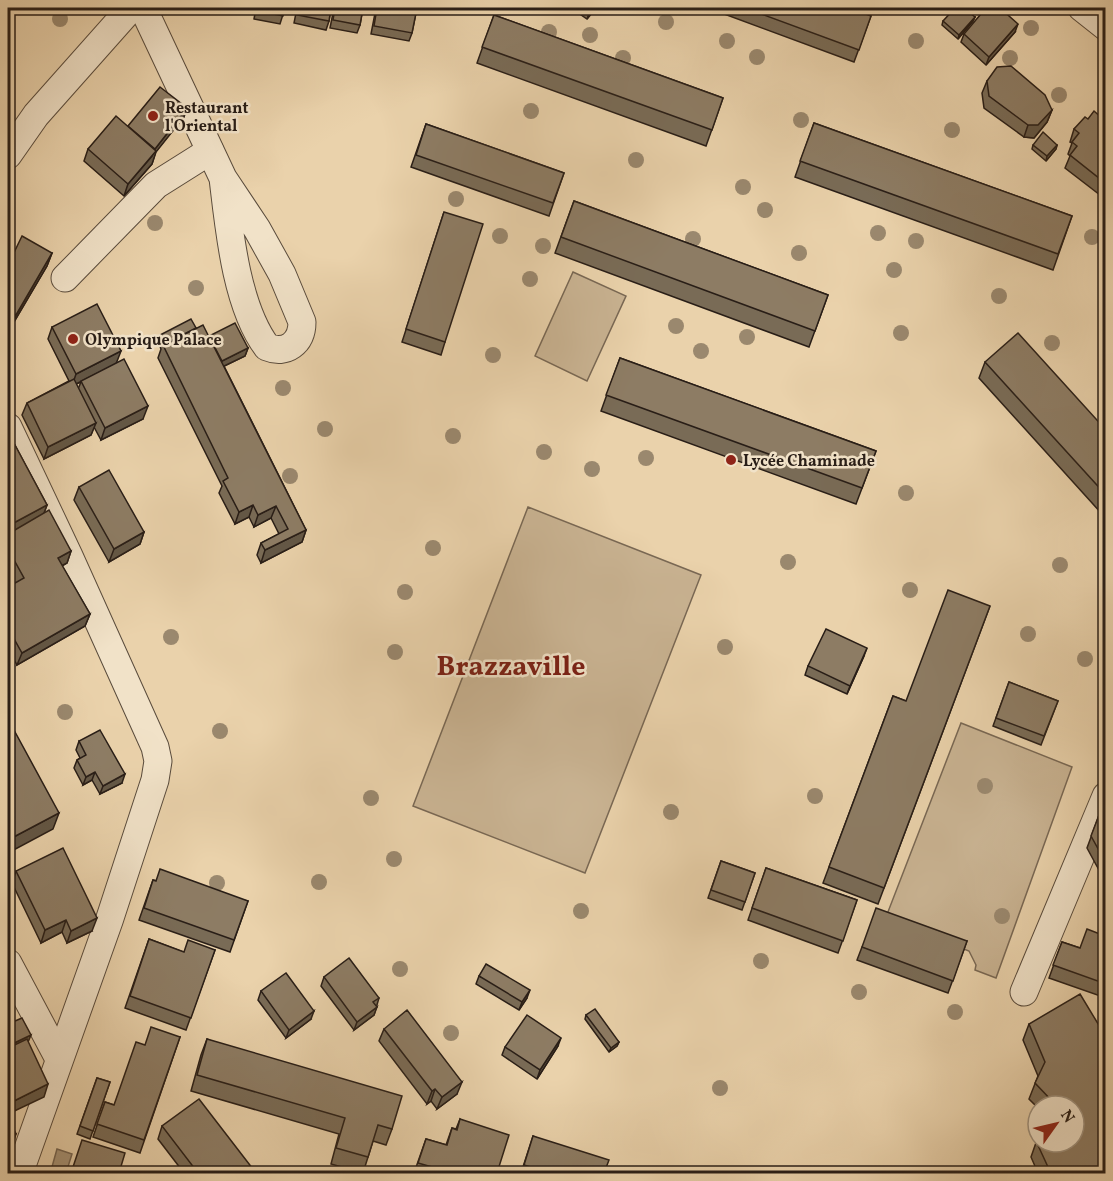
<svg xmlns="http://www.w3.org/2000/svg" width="1113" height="1181" viewBox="0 0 1113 1181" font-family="Vollkorn,serif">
  <rect width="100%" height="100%" fill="#ead2ab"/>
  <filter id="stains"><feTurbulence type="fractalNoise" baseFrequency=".00333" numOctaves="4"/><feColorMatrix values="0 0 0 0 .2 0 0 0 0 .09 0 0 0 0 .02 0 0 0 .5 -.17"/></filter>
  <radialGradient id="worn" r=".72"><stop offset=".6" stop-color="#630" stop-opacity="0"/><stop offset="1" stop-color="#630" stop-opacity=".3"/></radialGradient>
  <g fill="#c9b392" stroke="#796854" stroke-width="1.5">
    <polygon points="573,272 626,296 587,381 535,356"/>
    <polygon points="528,507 701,575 585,873 413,806"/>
    <polygon points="961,723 1072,767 996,978 975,970 976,965 969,951 886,917"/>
  </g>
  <polygon fill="#a89579" stroke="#756552" stroke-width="1.5" points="57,1149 72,1154 66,1173 50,1174"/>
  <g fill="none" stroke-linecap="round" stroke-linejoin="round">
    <defs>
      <g id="minor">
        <path d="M143,8l80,170 34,51 25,45 20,48c0,21 -16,33 -35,25 -31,-41 -38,-118 -44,-169"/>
        <polyline points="1082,8 1106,27"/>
        <polyline points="8,155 36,115 131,8"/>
        <polyline points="65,278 156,185 210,151"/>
        <polyline points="8,427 69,556 155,747 158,761 155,780 109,921 19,1174"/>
        <polyline points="8,963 59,1059"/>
        <polyline points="1024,992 1106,796"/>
      </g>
    </defs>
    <use href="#minor" stroke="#594b3c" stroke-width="29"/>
    <use href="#minor" stroke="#f1e2c8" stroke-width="27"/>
  </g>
  <g fill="#9a886e">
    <circle cx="60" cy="19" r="8"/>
    <circle cx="666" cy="22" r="8"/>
    <circle cx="1031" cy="28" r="8"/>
    <circle cx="549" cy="32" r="8"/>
    <circle cx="590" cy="35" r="8"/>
    <circle cx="727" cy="41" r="8"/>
    <circle cx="916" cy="41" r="8"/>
    <circle cx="757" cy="57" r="8"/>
    <circle cx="623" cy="58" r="8"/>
    <circle cx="1010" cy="58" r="8"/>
    <circle cx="1059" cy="95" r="8"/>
    <circle cx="531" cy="111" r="8"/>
    <circle cx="801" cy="120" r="8"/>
    <circle cx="952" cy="130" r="8"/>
    <circle cx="636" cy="160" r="8"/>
    <circle cx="743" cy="187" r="8"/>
    <circle cx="456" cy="199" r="8"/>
    <circle cx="765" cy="210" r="8"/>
    <circle cx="155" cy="223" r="8"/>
    <circle cx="878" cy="233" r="8"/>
    <circle cx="500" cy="236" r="8"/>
    <circle cx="1092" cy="237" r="8"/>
    <circle cx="693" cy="239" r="8"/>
    <circle cx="916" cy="241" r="8"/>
    <circle cx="543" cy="246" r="8"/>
    <circle cx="799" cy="253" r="8"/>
    <circle cx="894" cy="270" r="8"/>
    <circle cx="530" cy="279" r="8"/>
    <circle cx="196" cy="288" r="8"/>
    <circle cx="999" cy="296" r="8"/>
    <circle cx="676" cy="326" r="8"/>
    <circle cx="901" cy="333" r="8"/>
    <circle cx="747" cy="337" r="8"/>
    <circle cx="1052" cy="343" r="8"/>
    <circle cx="701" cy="351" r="8"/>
    <circle cx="493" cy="355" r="8"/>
    <circle cx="283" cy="388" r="8"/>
    <circle cx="325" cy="429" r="8"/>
    <circle cx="453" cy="436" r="8"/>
    <circle cx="544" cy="452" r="8"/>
    <circle cx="646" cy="458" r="8"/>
    <circle cx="592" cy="469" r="8"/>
    <circle cx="290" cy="476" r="8"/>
    <circle cx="906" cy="493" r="8"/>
    <circle cx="433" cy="548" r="8"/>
    <circle cx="788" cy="562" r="8"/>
    <circle cx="1060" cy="565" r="8"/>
    <circle cx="910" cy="590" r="8"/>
    <circle cx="405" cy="592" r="8"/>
    <circle cx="1028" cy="634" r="8"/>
    <circle cx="171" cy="637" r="8"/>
    <circle cx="725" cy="647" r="8"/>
    <circle cx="395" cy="652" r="8"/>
    <circle cx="1085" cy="659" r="8"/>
    <circle cx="65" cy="712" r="8"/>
    <circle cx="220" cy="731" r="8"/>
    <circle cx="985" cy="786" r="8"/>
    <circle cx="815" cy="796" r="8"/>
    <circle cx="371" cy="798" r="8"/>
    <circle cx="671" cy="812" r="8"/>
    <circle cx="394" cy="859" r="8"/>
    <circle cx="319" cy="882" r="8"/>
    <circle cx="217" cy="883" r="8"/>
    <circle cx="581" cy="911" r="8"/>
    <circle cx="1002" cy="916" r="8"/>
    <circle cx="761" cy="961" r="8"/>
    <circle cx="400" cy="969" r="8"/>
    <circle cx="859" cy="992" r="8"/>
    <circle cx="955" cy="1012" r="8"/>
    <circle cx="451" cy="1033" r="8"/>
    <circle cx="720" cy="1088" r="8"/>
  </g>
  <g fill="#796b56" stroke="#291e17" stroke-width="1.5" fill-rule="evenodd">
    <polygon points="256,8 285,8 280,24 254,19"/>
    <polygon points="297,8 331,8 329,21 326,30 294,23"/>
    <polygon points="334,8 363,8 360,25 357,33 330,28"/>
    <polygon points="376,8 417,8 412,33 409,41 371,34"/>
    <polygon points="571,8 596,8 587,19"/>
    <polygon points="708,8 850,8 871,16 854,62"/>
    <polygon points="494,15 723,98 706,146 477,63"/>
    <polygon points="975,17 973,21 958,39 942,25 943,21"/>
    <polygon points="1015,32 986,65 961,42 964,34"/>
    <polygon points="987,81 1052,110 1047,122 1034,138 1024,137 984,108 982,93"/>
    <polygon points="187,108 184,117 156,151 152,164 124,196 84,161 88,149 128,126"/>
    <polygon points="1088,119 1103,119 1106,187 1100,195 1065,168 1070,156 1068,154 1072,143 1070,142 1074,129"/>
    <polygon points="814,123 1072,216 1053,270 795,177"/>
    <polygon points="426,124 564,173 549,216 411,167"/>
    <polygon points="1033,145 1057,145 1056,149 1046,161 1032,149"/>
    <polygon points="574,201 828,295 809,347 555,253"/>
    <polygon points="444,212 445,342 441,355 402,342"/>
    <polygon points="52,253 47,266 11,327 8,325 8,265"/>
    <path d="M52,327l64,36 27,56 -42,21 -7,-13 -3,8 -47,24 -22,-44 5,-12 42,-22 -21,-42zM81,382l-3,7 -2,-5z"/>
    <polygon points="196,328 209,336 248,348 245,356 224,366 306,530 302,542 261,563 257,555 261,543 279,534 271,518 254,527 249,517 235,524 219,493 222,486 158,358 161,349 157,340 158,336"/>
    <polygon points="620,358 876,451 856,504 601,411"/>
    <polygon points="985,362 1106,430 1106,511 1102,514 979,378"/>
    <polygon points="8,432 47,505 44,513 71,551 67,563 62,566 90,614 85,626 17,665 8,648 8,587 15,583 8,569"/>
    <polygon points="79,487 144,532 140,544 109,562 74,500"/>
    <polygon points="990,606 878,904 823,883 893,696 906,701"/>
    <polygon points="864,656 847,694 805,675 808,666"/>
    <polygon points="1009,682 1058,701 1041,745 993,726"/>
    <polygon points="79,741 122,783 100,794 92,780 83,785 74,768 77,760 80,758 76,750"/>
    <polygon points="1106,800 1106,883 1087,848 1104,802"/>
    <polygon points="721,861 755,873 742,910 708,898"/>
    <polygon points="766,868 857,900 838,953 748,920"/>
    <polygon points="16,871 92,931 67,943 62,932 41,943 12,883"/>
    <polygon points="153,880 248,901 230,952 139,920"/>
    <polygon points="1106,932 1106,998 1049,978 1062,942 1080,948 1104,936"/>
    <polygon points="149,939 183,952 215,950 186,1030 125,1008"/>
    <polygon points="967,941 948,993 857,960 862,947"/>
    <polygon points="479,976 527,998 519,1010 476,984"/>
    <polygon points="324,977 379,998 374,1015 354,1030 321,986"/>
    <polygon points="261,991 311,1019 286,1038 258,1000"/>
    <polygon points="586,1015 619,1042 617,1046 609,1052 585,1019"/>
    <polygon points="1029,1024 1103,1032 1106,1173 1038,1173 1031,1157 1038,1137 1074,1106 1038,1106 1038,1108 1029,1099 1038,1076 1023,1040"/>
    <polygon points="384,1029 457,1094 437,1109 431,1101 427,1104 379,1041"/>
    <polygon points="180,1037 140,1153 93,1137 105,1102 114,1105 145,1045"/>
    <polygon points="207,1039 392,1129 386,1145 373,1141 363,1173 331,1164 339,1134 191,1091 201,1055"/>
    <polygon points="558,1046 537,1079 502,1055 505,1047"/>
    <polygon points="97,1078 110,1082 90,1139 77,1134"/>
    <polygon points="460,1119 497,1173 414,1173 426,1139 446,1145 452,1128 456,1129"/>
    <polygon points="162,1126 256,1173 184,1173 158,1139"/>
    <polygon points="533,1136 604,1173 521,1173"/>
  </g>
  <g fill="#635746" stroke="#291e17" stroke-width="1.5">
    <polygon points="591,8 596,8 587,19"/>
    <polygon points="975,17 973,21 958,39 959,35"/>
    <polygon points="1018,24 1015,32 986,65 989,57"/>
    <polygon points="187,108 184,117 156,152 152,164 124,196 128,184 152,156 155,149"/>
    <polygon points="1052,110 1047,122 1034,138 1024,137 1028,125"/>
    <polygon points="1057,145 1056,149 1046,161 1047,156"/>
    <polygon points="1106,181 1106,187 1100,195 1104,182"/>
    <polygon points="52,253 47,266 11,327 16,315"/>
    <polygon points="248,348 245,356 218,369 222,361"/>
    <polygon points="121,351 116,364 72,386 76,374"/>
    <polygon points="148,406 143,419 101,440 105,428"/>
    <polygon points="96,423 91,435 44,459 48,447"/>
    <polygon points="47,505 41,521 8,539 8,526"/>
    <polygon points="253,505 249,517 235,524 239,512"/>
    <polygon points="276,506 271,518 254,527 258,515"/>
    <polygon points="306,530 302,542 261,563 265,550"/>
    <polygon points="144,532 140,544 109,562 114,549"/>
    <polygon points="71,551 67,563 53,570 58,558"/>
    <polygon points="90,614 85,626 17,665 22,653"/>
    <polygon points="867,648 864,656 847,694 850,686"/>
    <polygon points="95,772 92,780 83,785 86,777"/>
    <polygon points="125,774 122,783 100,794 103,786"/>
    <polygon points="59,813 53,829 8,853 8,840"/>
    <polygon points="97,918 92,931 67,943 71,931"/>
    <polygon points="66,920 62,932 41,943 45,930"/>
    <polygon points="530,990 527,998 519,1010 522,1002"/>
    <polygon points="377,1007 374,1015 354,1030 357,1022"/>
    <polygon points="314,1011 311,1019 286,1038 289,1030"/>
    <polygon points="31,1035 26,1047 8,1056 8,1046"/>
    <polygon points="561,1038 558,1046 537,1079 540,1070"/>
    <polygon points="619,1042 617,1046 609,1052 611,1048"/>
    <polygon points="462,1082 457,1094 437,1109 442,1097"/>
    <polygon points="48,1084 44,1097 8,1114 8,1104"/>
    <polygon points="435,1089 431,1101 427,1104 432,1091"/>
    <polygon points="16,1134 12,1146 8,1148 8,1138"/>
  </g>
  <g fill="#8d7c64" stroke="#291e17" stroke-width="1.5">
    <polygon points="257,8 285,8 283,16 257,11"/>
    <polygon points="298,8 331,8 329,21 297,15"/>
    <polygon points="335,8 363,8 360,25 333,20"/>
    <polygon points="377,8 417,8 412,33 374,26"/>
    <polygon points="745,8 850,8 871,16 859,50"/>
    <polygon points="955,8 964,8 975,17 959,35 943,21"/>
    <polygon points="986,8 1000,8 1018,24 989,57 964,34"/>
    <polygon points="494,15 723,98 712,130 482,47"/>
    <polygon points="1011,66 1045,95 1052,110 1038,125 1028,125 989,96 987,81 997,67"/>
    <polygon points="160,87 187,108 155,149 128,126"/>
    <polygon points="1094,111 1103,119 1106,116 1106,181 1104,182 1070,155 1077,146 1072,142 1079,133 1074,129 1085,117 1088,119"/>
    <polygon points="116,116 156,151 128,184 88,149"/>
    <polygon points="814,123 1072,216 1058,254 800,161"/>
    <polygon points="426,124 564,173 553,203 416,155"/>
    <polygon points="1043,132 1057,145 1047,156 1033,145"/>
    <polygon points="574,201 828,295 815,331 561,237"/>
    <polygon points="444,212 483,224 445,342 406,329"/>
    <polygon points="22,236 52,253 16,315 8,311 8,265"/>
    <polygon points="97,304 121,351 76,374 52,327"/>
    <polygon points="191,319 196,328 163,345 158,336"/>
    <polygon points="235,323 248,348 222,361 209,336"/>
    <polygon points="203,325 306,530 265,550 261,543 288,529 276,506 258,515 253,505 239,512 223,481 228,478 163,345"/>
    <polygon points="1018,333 1106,430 1106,495 985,362"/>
    <polygon points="620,358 876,451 862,488 606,395"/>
    <polygon points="124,359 148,406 105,428 81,381"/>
    <polygon points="74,379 96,423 48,447 27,403"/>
    <polygon points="8,432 47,505 8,526"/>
    <polygon points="109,470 144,532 114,549 79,487"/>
    <polygon points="49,510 71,551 58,558 90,614 22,653 8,628 8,587 24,578 8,549 8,534"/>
    <polygon points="948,590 990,606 884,888 829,867 893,696 906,701"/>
    <polygon points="826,629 867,648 850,686 808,666"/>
    <polygon points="1009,682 1058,701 1044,736 996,718"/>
    <polygon points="8,719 59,813 8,840"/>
    <polygon points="100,730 125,774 103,786 95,772 86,777 77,760 86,755 79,741"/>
    <polygon points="1106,800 1106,863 1091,836 1104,802"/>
    <polygon points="63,848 97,918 71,931 66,920 45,930 16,871"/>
    <polygon points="721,861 755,873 745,902 711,890"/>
    <polygon points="766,868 857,900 843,941 752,908"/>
    <polygon points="160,869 248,901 234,940 144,908 153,880 156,881"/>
    <polygon points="876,908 967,941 953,981 862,947"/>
    <polygon points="1087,929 1105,936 1106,933 1106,984 1053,965 1062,942 1080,948"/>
    <polygon points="149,939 184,952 188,940 215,950 191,1018 130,996"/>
    <polygon points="349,958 379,998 373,1002 377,1007 357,1022 324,977"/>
    <polygon points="486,964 530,990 522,1002 479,976"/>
    <polygon points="286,973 314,1011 289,1030 261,991"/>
    <polygon points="1080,994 1103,1032 1106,1032 1106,1173 1046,1173 1048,1167 1036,1141 1038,1137 1038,1142 1074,1142 1074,1106 1050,1106 1052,1101 1035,1083 1045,1062 1029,1024"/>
    <polygon points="595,1009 619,1042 611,1048 586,1015"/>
    <polygon points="407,1010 462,1082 442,1097 435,1089 432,1091 384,1029"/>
    <polygon points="527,1015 561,1038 540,1070 505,1047"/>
    <polygon points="22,1018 31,1035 8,1046 8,1024"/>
    <polygon points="151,1027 180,1037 144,1140 97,1124 105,1102 114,1105 136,1042 145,1045"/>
    <polygon points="27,1039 48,1084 8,1104 8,1048"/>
    <polygon points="207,1039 402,1096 392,1129 378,1125 368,1157 336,1148 345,1118 197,1075"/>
    <polygon points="97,1078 110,1082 93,1131 80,1126"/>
    <polygon points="199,1099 256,1173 198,1173 162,1126"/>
    <polygon points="8,1116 16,1134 8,1138"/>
    <polygon points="460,1119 509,1135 497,1173 437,1173 439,1169 418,1163 426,1139 447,1145 452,1128 457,1130"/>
    <polygon points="533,1136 609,1160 604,1173 551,1173 524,1165"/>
    <polygon points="82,1140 125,1153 119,1173 71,1173"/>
    <polygon points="359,1169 362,1173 353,1173"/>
    <polygon points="972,1169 984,1173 971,1173"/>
  </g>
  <g fill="#8f2418" stroke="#f1e2c8" stroke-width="2">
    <circle cx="153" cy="116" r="6"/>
    <circle cx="73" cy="339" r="6"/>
    <circle cx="731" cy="460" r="6"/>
  </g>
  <g text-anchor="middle" stroke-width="5" stroke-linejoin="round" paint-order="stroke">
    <g font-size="16" font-weight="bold" fill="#291e17" stroke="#f1e2c8" text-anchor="start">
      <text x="165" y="113">Restaurant<tspan x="165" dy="18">l'Oriental</tspan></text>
      <text x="85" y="345">Olympique Palace</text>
      <text x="743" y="466">Lycée Chaminade</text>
    </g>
    <g font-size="28" font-weight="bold" fill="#7a1f14" stroke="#f1e2c8">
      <text x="511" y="675">Brazzaville</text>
    </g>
  </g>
  <rect width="1113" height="1181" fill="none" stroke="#ead2ab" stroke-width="30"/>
  <rect x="9" y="9" width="1095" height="1163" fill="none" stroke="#291e17" stroke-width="3"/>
  <rect x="15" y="15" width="1083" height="1151" fill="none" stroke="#291e17" stroke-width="1.5"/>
  <g transform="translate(1056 1124) rotate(56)"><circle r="28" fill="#f1e2c8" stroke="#a19481" stroke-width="1.5"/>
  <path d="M0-4.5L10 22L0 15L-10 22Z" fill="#8f2418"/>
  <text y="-9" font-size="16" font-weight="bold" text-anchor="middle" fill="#291e17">N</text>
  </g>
  <rect width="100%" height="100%" filter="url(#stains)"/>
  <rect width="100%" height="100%" fill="url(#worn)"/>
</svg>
